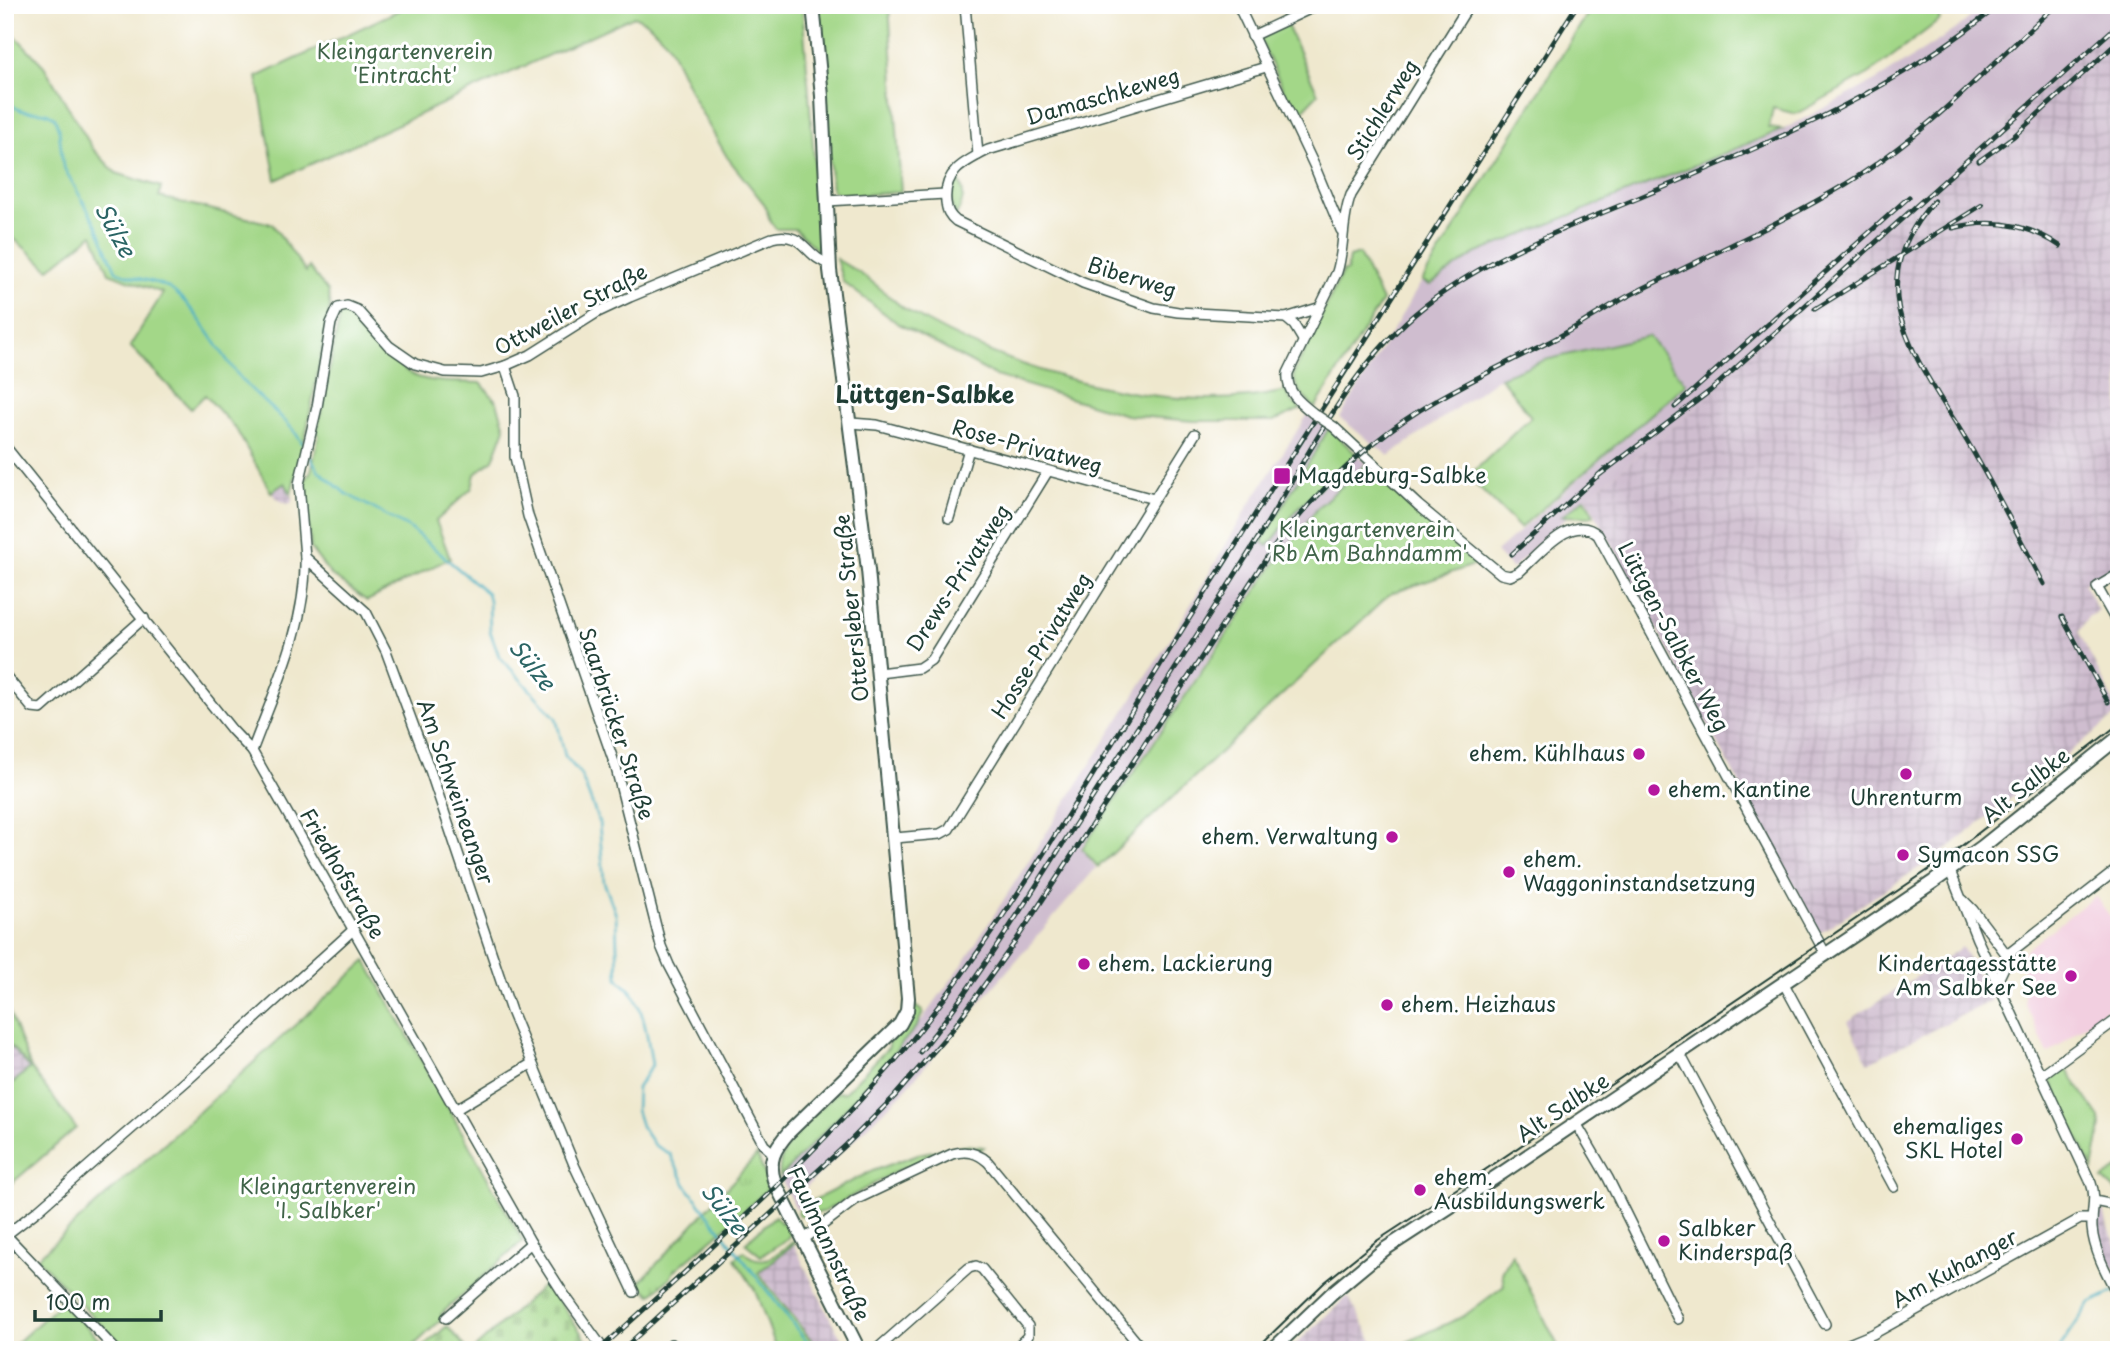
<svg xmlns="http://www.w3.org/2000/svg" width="2124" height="1355" viewBox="0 0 2124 1355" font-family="'Playpen Sans',sans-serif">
  <defs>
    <pattern id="industrial-grid" width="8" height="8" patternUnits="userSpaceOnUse" patternTransform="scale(1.75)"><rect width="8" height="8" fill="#cfbdcf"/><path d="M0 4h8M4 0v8" fill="none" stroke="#b1a3b2"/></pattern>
    <pattern id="cemetery-stones" width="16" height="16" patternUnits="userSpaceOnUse" patternTransform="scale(1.75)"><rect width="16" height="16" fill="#a3d788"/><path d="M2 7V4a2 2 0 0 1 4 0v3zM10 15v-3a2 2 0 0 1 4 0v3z" fill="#8cb976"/></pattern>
    <pattern id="park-tufts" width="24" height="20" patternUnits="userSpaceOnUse" patternTransform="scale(1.75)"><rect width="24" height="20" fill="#a3d788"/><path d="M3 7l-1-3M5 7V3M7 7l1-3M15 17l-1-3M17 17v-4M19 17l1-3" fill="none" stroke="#8cb976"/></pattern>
  </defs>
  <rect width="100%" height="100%" fill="#fff"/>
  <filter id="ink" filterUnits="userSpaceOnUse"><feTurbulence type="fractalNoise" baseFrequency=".0143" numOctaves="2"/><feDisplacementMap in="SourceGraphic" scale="14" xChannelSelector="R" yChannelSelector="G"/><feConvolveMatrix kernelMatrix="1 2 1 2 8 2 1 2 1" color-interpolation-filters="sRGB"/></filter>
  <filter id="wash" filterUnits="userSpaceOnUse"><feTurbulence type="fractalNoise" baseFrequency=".00686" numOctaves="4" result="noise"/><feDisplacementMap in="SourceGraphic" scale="28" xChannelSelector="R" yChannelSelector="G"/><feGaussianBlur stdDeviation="1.57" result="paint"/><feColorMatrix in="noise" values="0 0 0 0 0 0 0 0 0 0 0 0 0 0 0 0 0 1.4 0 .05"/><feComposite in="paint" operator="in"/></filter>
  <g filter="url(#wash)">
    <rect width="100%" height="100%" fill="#efe8ce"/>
    <polygon fill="#f2cfe0" points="2095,896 2119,928 2119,999 2048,1054 2025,1003 2022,953"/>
    <g fill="url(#industrial-grid)">
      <polygon points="2119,19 2119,565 2084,584 2098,611 2088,617 2079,632 2119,713 1943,852 1819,933 1587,498 1717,390 1713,384 1822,288 1820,283 1933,182 1937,185"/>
      <polygon points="285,483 293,497 292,502 288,504 279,500 271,492"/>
      <polygon points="1962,947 1992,1000 1868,1063 1848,1021"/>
      <polygon points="5,1040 31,1068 5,1090"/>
      <polygon points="2104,1211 2108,1227 2119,1250 2119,1266 2113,1268 2100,1241 2097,1213"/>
      <polygon points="794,1245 835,1328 849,1350 820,1350 759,1272"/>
      <polygon points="1348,1296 1378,1350 1290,1350 1298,1342"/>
    </g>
    <g fill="#cfbdcf">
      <polygon points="1985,5 2119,5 2119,19 1937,185 1933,182 1820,283 1822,288 1713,384 1717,390 1587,498 1512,569 1496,552 1686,384 1648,336 1545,360 1500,377 1389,456 1340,418 1422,281 1430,285 1475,254 1782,130 1877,80 1955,30"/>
      <polygon points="1308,414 1327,427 1366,463 1318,506 1271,566 1081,848 1096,868 901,1094 797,1196 800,1206 796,1209 780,1177 841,1114 880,1069 917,1026 962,965 1174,633 1251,502"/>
    </g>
    <g fill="#a3d788" stroke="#618a5e" stroke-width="2">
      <polygon points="410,5 802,5 821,248 817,250 795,229 776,229 770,221 765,205 727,157 697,105 667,42 648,23 634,16 276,180 257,77"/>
      <polygon points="817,5 889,5 901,192 845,196 832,191"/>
      <polygon points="1593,5 1934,5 1940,20 1870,73 1796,114 1773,108 1769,128 1782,130 1475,254 1430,285 1422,281"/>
      <polygon points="1286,23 1318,94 1296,117 1258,35"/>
      <polygon points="5,25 44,66 93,149 116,173 161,187 159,197 272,224 306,272 309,267 328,292 330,307 307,429 291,494 285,483 271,492 236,429 205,395 191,409 130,346 163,293 109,273 93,234 49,269 5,231"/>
      <path d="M955,174c11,17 10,25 1,42 -7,-12 -7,-30 -1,-42z"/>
      <path d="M1359,254l23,47 -67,107c-11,-10 -19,-18 -22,-33l50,-104h4l2,-14z"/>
      <path d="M836,259c12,7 25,14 36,23 11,8 21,19 33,27 103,63 261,109 381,82l4,9 11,9 -27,12h-81l-67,-6 -130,-39 -99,-53 -54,-41z"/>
      <path d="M350,314c22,15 42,52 65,62 17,7 47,6 66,7l16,19 8,26 -12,32 -18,14 -3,14 -36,33 14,37 -83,43 -37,-27 -19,-25 -7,-66 7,-12 8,-35 -2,-4 23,-117z"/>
      <polygon points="1648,336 1686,384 1520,528 1468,477 1531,417 1500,377 1545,360"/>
      <polygon points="1329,428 1356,454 1302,504 1268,546 1262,541"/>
      <polygon points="1367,464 1476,564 1390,594 1098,867 1082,849 1273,566 1319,506"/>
      <polygon points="1585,498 1594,515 1590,517 1562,516"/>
      <polygon points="366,961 523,1241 441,1314 443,1318 409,1350 125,1350 37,1258"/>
      <polygon points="5,1001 31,1068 76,1128 5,1189 5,1090 30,1068 5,1040"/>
      <path d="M914,1005l9,7 -6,14 -76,88 -61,63c-5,-34 36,-63 57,-85l7,1 45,-46v-5l19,-20z"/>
      <polygon points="2065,1067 2100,1118 2101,1126 2093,1170 2050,1079"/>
      <polygon points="964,1145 984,1147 979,1151 975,1148 955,1149 940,1157 904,1167 823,1212 799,1216 797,1212 804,1205 870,1172 918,1154"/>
      <polygon points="2119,1168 2119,1194 2103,1179"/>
      <polygon points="775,1216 781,1223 785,1221 790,1232 788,1238 761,1256 745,1243"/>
      <path d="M794,1241l1,2 -37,30 61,77h-42l-22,-60 -20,-31 9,-8c20,19 31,3 50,-10z"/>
      <polygon points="1512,1254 1560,1350 1402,1350 1407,1342 1464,1316 1504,1286 1502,1273"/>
      <polygon points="63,1301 109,1350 9,1350"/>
    </g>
    <g fill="url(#cemetery-stones)" stroke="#618a5e" stroke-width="2">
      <polygon points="546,1283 591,1347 588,1350 473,1350"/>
      <polygon points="447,1326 468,1350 420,1350"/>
    </g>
    <polygon fill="url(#park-tufts)" stroke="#618a5e" stroke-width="2" points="757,1155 770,1187 731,1223 674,1271 671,1277 651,1295 639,1283"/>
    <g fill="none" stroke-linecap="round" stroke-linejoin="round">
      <g stroke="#42aec0" stroke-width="2.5">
        <path d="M5,98c21,25 32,5 50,20l4,12 4,36 34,60 19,45c16,8 36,8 51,16 26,14 53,66 71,88 21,26 50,42 66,71"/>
        <path d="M309,455l10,16 26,22 66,36 76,64 2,7 1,31 9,25 57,62 9,38 16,19 18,47 5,60 12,33 2,63c4,7 11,9 15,16 12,20 15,48 19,71l-15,23 -1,22 5,16 13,19 16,9 17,33 126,163"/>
        <polyline points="2058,1350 2090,1303 2113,1292"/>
      </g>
    </g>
  </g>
  <g filter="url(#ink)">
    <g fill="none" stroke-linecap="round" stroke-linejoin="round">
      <defs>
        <g id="minor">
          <polyline points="965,5 978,155"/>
          <polyline points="1238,5 1314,165 1341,230"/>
          <polyline points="1252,36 1318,5"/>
          <path d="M1266,67l-278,83c-24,12 -45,22 -42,52 1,9 3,13 10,19l127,62 71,25 24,4 108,6 32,-10"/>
          <polyline points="827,201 945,194"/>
          <polyline points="1286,318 1294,325 1303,340"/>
          <polyline points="505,366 515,396 515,457 528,516 616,768 661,946 669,965 764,1145 773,1153"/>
          <path d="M1313,413c-14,-11 -27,-21 -25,-40l49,-101c8,-25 4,-52 14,-77l118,-190"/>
          <polyline points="851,423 877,425 1154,499"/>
          <path d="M1334,427l84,78 83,69 9,2 9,-4c20,-17 53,-61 79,-37l227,418"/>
          <polyline points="5,446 232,730 252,751 531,1243 563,1293 604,1350"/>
          <polyline points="949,518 969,449"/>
          <polyline points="2119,574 2097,587 2119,626"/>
          <polyline points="879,673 919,668 931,660 1048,471"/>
          <polyline points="5,675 32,708 41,709 144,618"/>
          <path d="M252,751c23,-62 55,-127 53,-194"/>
          <polyline points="895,838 940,834 949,829 1195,434"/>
          <path d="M1950,871l27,68 114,244c6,15 0,29 1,45 2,24 16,48 27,69"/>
          <polyline points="1963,900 1973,910 2007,955 2007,961 1997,982"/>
          <polyline points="2007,955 2119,868"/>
          <polyline points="1783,982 1894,1187"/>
          <polyline points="1679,1052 1825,1324"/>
          <polyline points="2041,1075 2119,1018"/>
          <polyline points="455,1110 531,1064"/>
          <polyline points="1576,1123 1608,1178 1678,1319"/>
          <polyline points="2094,1201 2119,1206"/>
          <polyline points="5,1234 116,1350"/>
          <polyline points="6,1235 37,1211 191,1077 353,930"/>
          <path d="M803,1240l52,-40 97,-46c14,-4 25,-2 36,8l155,188"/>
          <path d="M634,1292l-59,-125 -64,-156 -80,-238 -45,-122 -20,-39 -61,-55 -6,-73 18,-77 14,-84 7,-15 9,-2 10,4 32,36 26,18 30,8 36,1 24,-7 25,-11 68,-43 32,-15 142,-59c33,-8 33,20 58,26"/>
          <polyline points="446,1318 531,1243"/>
          <polyline points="671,1344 675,1350"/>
          <polyline points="876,1350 969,1268 976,1266 982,1269 1028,1326 1028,1336 1014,1350"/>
          <polyline points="1834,1350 1873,1334 2080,1219 2092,1219"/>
        </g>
        <g id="major">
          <path d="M813,5l9,91 8,174 38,300 40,428 -1,13 -7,13 -111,108c-15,17 -22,29 -14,51l84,167"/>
          <polyline points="1272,1350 1332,1293 1385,1249 1502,1173 1933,882 1982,847 2119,737"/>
        </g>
      </defs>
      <use href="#minor" stroke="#3e574b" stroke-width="12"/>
      <use href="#major" stroke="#3e574b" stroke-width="16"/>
      <use href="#minor" stroke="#fff" stroke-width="9"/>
      <use href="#major" stroke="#fff" stroke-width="12"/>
      <polyline stroke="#1f3d34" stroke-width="2" points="1255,1350 1325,1282 1375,1242 1470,1180 1946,858 2119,724"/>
      <defs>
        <g id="rail">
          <polyline points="1979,161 2014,136 2119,41"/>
          <path d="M1934,201c-82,91 -11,164 37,247 26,45 49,91 73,136"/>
          <path d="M1953,228c38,-10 75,-4 107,18"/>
          <polyline points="1815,309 1982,205"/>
          <polyline points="1675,407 1909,197"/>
          <polyline points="1598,476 1710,391 2119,24"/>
          <polyline points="1512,554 1604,470"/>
          <polyline points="2062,617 2108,702"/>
          <path d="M920,1052c59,-73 108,-154 158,-232 59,-92 119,-184 177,-277 50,-79 88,-167 160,-229 64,-54 144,-83 221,-115 130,-55 252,-103 363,-194"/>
          <path d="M599,1350c106,-96 213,-190 305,-300 106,-130 189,-278 278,-420 131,-209 263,-417 395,-625"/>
          <path d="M622,1350l224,-205 48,-48 58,-67 63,-88 256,-391c42,-55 90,-104 149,-141 42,-26 87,-47 131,-69 29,-15 55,-34 83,-48 70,-36 144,-68 212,-109 78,-48 143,-117 210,-179"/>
        </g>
      </defs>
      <use href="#rail" stroke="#1f3d34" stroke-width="5"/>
      <use href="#rail" stroke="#fff" stroke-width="2.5" stroke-dasharray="8" stroke-linecap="butt"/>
      <defs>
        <polyline id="minor-bridge" points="1313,413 1334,427"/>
      </defs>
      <use href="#minor-bridge" stroke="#3e574b" stroke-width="12" stroke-linecap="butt"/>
      <use href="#minor-bridge" stroke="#fff" stroke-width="9"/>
    </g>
  </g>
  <g fill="#b5179e" stroke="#fff" stroke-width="2.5">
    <rect x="1273" y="467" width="18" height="18" rx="3.5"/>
    <circle cx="1639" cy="754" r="7"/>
    <circle cx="1906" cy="774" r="7"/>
    <circle cx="1654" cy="790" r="7"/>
    <circle cx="1392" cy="837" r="7"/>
    <circle cx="1903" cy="855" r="7"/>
    <circle cx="1509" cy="872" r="7"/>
    <circle cx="1084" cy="964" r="7"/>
    <circle cx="2071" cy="976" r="7"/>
    <circle cx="1387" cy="1005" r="7"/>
    <circle cx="2017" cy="1139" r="7"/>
    <circle cx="1420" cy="1190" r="7"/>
    <circle cx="1664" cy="1241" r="7"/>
  </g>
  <g text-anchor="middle" stroke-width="6" stroke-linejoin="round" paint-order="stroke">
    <g font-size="21" fill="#406449" stroke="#fff">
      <text x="405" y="59">Kleingartenverein<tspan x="405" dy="24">'Eintracht'</tspan></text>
      <text x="1367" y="537">Kleingartenverein<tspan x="1367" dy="24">'Rb Am Bahndamm'</tspan></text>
      <text x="328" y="1194">Kleingartenverein<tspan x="328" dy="24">'I. Salbker'</tspan></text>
    </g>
    <g font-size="21" fill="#1f3d34" stroke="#fff">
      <text transform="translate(1103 97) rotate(-16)" y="7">Damaschkeweg</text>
      <text transform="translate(1383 110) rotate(-58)" y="7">Stichlerweg</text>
      <text transform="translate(1132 278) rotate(17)" y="7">Biberweg</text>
      <text transform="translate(571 310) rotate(-28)" y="7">Ottweiler Straße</text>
      <text transform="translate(1027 447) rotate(15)" y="7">Rose-Privatweg</text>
      <text transform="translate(959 578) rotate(-57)" y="7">Drews-Privatweg</text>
      <text transform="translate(852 608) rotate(-96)" y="7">Ottersleber Straße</text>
      <text transform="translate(1673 637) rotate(62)" y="7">Lüttgen-Salbker Weg</text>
      <text transform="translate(1042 646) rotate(-58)" y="7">Hosse-Privatweg</text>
      <text transform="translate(616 724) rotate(72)" y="7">Saarbrücker Straße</text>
      <text transform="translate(2026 786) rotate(-39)" y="7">Alt Salbke</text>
      <text transform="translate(455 792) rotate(71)" y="7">Am Schweineanger</text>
      <text transform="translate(342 874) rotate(60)" y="7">Friedhofstraße</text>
      <text transform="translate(1563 1108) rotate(-34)" y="7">Alt Salbke</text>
      <text transform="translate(828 1244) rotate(65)" y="7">Faulmannstraße</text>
      <text transform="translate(1955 1269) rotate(-29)" y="7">Am Kuhanger</text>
    </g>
    <g font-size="21" fill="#1f3d34" stroke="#fff" text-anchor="start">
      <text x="1298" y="483">Magdeburg-Salbke</text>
      <text x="1625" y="761" text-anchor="end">ehem. Kühlhaus</text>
      <text x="1668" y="797">ehem. Kantine</text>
      <text x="1906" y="805" text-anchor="middle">Uhrenturm</text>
      <text x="1378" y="844" text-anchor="end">ehem. Verwaltung</text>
      <text x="1917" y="862">Symacon SSG</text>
      <text x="1523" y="867">ehem.<tspan x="1523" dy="24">Waggoninstandsetzung</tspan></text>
      <text x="1098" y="971">ehem. Lackierung</text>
      <text x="2057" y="971" text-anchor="end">Kindertagesstätte<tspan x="2057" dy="24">Am Salbker See</tspan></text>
      <text x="1401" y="1012">ehem. Heizhaus</text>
      <text x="2003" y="1134" text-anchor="end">ehemaliges<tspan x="2003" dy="24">SKL Hotel</tspan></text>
      <text x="1434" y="1185">ehem.<tspan x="1434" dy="24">Ausbildungswerk</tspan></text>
      <text x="1678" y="1236">Salbker<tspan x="1678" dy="24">Kinderspaß</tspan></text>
    </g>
    <g font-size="23" font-style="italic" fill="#2b6565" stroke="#fff">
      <text transform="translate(115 230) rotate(61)" y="8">Sülze</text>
      <text transform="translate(532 665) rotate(51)" y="8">Sülze</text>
      <text transform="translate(724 1209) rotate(52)" y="8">Sülze</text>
    </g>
    <g font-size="23" font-weight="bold" fill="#1f3d34" stroke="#fff">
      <text x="925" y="403">Lüttgen-Salbke</text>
    </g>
  </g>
  <rect width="2124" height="1355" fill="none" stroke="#fff" stroke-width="28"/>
  <path d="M35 1310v10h126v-10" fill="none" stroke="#1f3d34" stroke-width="3.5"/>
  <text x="46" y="1310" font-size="21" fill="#1f3d34" stroke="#ffffff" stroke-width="5" paint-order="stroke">100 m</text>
</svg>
